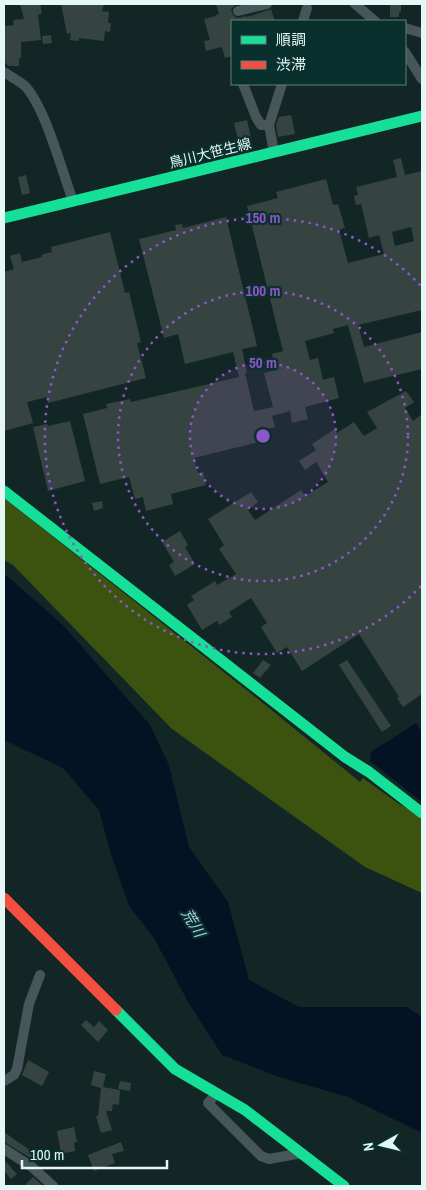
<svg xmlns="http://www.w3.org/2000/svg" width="426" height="1190" viewBox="0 0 426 1190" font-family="'Archivo Narrow','Noto Sans JP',sans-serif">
  <rect width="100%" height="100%" fill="#122725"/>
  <polygon fill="#3c530f" points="4,498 258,699 360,782 363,778 399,804 422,816 422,893 365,867 172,729 13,565 4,560"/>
  <g fill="#031324">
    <polygon points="7,576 63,625 150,725 169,765 189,847 228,902 249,980 299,1007 407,1007 422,1017 422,1133 348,1097 279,1077 222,1055 188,1002 154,938 129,906 110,851 99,810 63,768 4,740 4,577"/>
    <polygon points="416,723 422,732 422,802 370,761 371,752"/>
  </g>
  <g fill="#354440" fill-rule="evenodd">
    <polygon points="20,4 40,4 42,13 38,15 41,40 21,42 21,58 19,58 19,66 8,66 4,61 4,26 14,25 13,20 24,19"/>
    <polygon points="61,4 104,4 102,11 109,12 108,23 111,23 110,32 105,31 104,41 79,38 79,41 70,40 71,33 67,34"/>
    <polygon points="216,4 239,4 234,6 231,10 233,15 237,18 247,16 247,17 271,9 275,21 232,21 232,56 225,58 222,47 206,51 204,41 210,40 204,19 216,16 216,15 219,14"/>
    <polygon points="390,4 401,4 401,12 399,12 399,17 390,17"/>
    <polygon points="51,35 52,43 43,44 42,36"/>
    <polygon points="291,115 295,134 278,137 276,125 279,117"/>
    <polygon points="247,120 251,138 238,140 234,123"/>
    <path d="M401,158l4,17 17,-4v139l-64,15 6,22 58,-15v37l-58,14 -16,-58 -15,4 1,4 -29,8 5,19 8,-2 5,22 11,-3 5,21 -34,9 3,12 -16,4 -2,-12 -18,5 3,11 -16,4 1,2h-3l2,9 -65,16 4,15 5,-1 3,13 -35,9 2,10 -27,7 -3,-14 -8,2 -6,-22 -29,7 -17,-70 24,-6 -1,-4 24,-5 1,3 108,-25 -6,-25 -48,12 -7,-30 -14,4 -25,-99 37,-9 -1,-5 7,-1 1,4 43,-11 31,129 -15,3 5,24h-2l9,38 19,-4 -9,-34 12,-3 -4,-16 11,-3 -36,-145 31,-8 -2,-6 50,-13 7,26 5,-1 7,24 -6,2 9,33 36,-9 -5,-19 -10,3 -8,-34 -5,1 -2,-9 4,-1 -2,-8 41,-10 -4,-17zM411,227l3,14 -19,5 -3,-14z"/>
    <polygon points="26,175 30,193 22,195 18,177"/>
    <polygon points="110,232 125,293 129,292 141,342 137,343 146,378 48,403 47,397 27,402 33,423 4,431 4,272 14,269 10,256 20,253 22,262 42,257 41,255 52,252 51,247"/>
    <polygon points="406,391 414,402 405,408 413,421 422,414 422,694 403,707 397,698 399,697 359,634 302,671 287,647 277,653 261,627 267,623 251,598 229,612 232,617 219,625 217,621 202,630 187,605 194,600 191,596 215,581 217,585 236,574 219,549 224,545 208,519 251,492 258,502 248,510 255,520 301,490 305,496 328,482 316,462 305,470 299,461 316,450 312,444 335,429 337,433 354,422 364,436 377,428 367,412"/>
    <polygon points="70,421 85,481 48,491 33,427 47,424 48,426"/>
    <polygon points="102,501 103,508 94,511 92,503"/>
    <polygon points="180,531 188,545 185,547 195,564 175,576 169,565 174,562 162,542"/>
    <polygon points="263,660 271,665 260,678 253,673"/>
    <polygon points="347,660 391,726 382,732 339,665"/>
    <polygon points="86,1020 94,1027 99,1021 108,1030 98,1042 81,1025"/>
    <polygon points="28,1060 49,1072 42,1086 22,1075"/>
    <polygon points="94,1071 106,1074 103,1087 120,1090 119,1105 113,1104 112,1111 106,1111 112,1130 101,1133 96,1116 98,1116 101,1088 91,1085"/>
    <polygon points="120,1081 131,1083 130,1091 118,1089"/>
    <polygon points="74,1127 77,1142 74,1143 75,1151 61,1154 57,1131"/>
    <polygon points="4,1132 18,1142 36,1154 32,1159 4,1142"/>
    <polygon points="121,1142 124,1151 112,1154 115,1163 94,1171 88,1155"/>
    <polygon points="4,1160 17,1174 11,1179 4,1171"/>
    <polygon points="33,1177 43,1186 24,1186"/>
  </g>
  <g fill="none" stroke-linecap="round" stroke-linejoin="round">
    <g stroke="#465659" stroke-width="10">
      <polyline points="355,4 375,21"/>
      <polyline points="238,11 267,4"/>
      <polyline points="303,21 307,8"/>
      <polyline points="405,28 422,33"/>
      <polyline points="405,52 422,79"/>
      <path d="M4,72c7,5 16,9 22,15 20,23 36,84 47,114"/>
      <polyline points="243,84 256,117 261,125 269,125"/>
      <polyline points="274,152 269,125 282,84"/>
      <polyline points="4,1081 14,1075 17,1069 29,1004 40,975"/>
      <polyline points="217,1093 208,1103 261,1156 269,1159 302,1153"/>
      <polyline points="4,1149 32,1167 53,1186"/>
    </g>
    <g stroke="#16e098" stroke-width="11">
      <polyline points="4,218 422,116"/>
      <polyline points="4,491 345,757 369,772 422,813"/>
      <polyline points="116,1010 175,1069 245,1110 344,1186"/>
    </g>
    <polyline stroke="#f24e42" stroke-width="11" points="4,898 116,1010"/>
  </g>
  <circle cx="263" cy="436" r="73" fill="#9055ca" fill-opacity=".12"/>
  <g fill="none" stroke="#9055ca" stroke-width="2.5" stroke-dasharray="2.5 5">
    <circle cx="263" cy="436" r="73"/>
    <circle cx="263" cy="436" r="145"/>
    <path d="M421 586A218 218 0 1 1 421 286"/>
  </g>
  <g text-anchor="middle" stroke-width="4.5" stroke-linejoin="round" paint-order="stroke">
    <g font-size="14" fill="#e4f8f6" stroke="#09302d">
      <text transform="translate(210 153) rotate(-14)" y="5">鳥川大笹生線</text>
    </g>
    <g font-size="15" font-style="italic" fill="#aeccee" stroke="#09302d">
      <text transform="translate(193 923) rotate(59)" y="5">荒川</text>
    </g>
  </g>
  <circle cx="263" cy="436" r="8" fill="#9055ca" stroke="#09302d" stroke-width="2.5"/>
  <g font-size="15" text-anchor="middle" font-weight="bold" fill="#9055ca" stroke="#09302d" stroke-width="4.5" stroke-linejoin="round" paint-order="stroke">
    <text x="263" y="223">150 m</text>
    <text x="263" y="296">100 m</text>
    <text x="263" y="368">50 m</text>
  </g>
  <rect width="426" height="1190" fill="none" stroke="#e4f8f6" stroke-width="10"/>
  <rect x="231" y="20" width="175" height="65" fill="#09302d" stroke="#61807d"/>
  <rect x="241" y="36" width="25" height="8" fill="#16e098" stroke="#61807d"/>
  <text x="276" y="45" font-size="15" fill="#e4f8f6">順調</text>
  <rect x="241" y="61" width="25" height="8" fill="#f24e42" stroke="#61807d"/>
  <text x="276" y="70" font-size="15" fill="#e4f8f6">渋滞</text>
  <g transform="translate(381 1145) rotate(262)" stroke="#09302d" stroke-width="4" paint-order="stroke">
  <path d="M0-4L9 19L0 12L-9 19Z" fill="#e4f8f6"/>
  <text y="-8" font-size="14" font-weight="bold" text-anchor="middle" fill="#e4f8f6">N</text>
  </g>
  <path d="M22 1160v8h145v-8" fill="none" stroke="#e4f8f6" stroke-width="2.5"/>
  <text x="30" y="1160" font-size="15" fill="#e4f8f6" stroke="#09302d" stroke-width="4" paint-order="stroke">100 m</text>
</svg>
